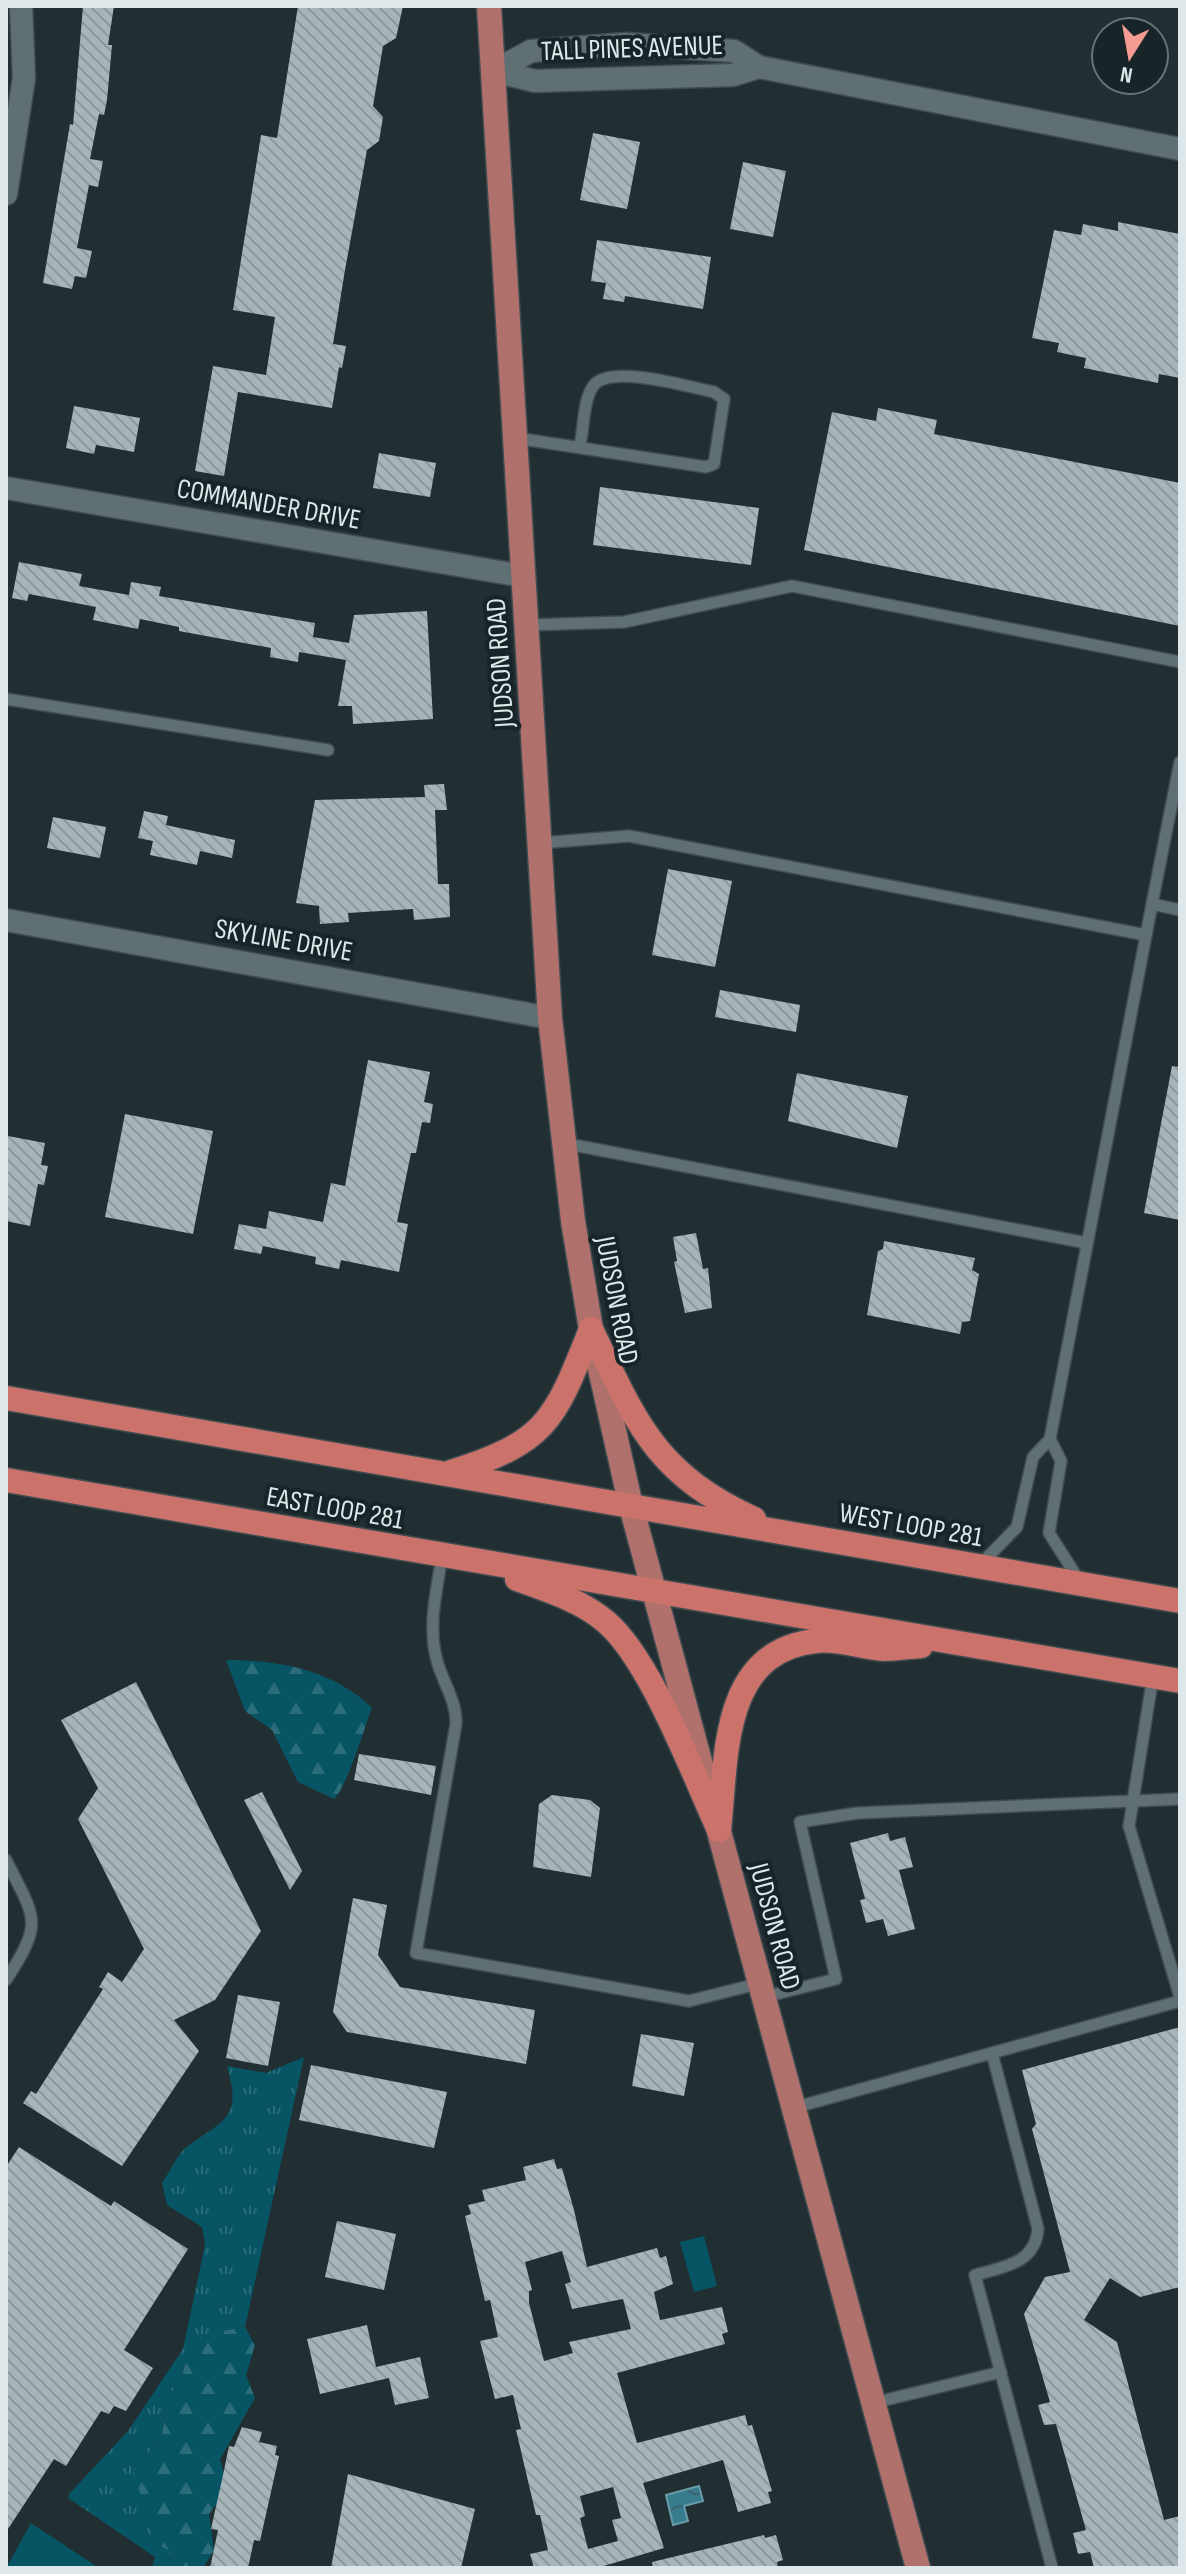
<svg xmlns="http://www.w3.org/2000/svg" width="1186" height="2574" viewBox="0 0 1186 2574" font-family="'Sofia Sans Condensed',sans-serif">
  <defs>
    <pattern id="grass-tufts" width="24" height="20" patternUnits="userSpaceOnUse" patternTransform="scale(2)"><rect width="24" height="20" fill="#075564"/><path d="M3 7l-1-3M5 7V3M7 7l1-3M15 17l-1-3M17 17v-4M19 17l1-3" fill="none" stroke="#2b6d7a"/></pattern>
    <pattern id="forest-firs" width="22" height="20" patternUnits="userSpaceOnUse" patternTransform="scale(2)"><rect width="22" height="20" fill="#075564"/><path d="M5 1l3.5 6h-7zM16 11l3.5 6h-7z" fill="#2b6d7a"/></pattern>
    <pattern id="water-waves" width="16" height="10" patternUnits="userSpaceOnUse" patternTransform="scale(2)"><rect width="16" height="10" fill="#377c8d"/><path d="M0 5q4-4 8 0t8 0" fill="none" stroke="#3c636d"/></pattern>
    <pattern id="building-back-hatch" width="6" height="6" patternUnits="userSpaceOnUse" patternTransform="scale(2)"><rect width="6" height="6" fill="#a5b5b9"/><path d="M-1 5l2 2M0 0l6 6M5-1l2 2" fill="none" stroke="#8c999c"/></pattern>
  </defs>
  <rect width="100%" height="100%" fill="#212e32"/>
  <path fill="url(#grass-tufts)" d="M304,2057l-59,270 -40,8 -4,22 -16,7 -5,20 -12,12 -6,40 -28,35 36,80 -4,17h-14l3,-11 -87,-59 1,-4 59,-63 55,-82 22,-104 -3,-18 -35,-22 -5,-22c8,-11 15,-29 26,-37 38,-27 54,-29 39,-80l39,7z"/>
  <g fill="url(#forest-firs)">
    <path d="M226,1660c54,0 107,10 146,48 -9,23 -24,77 -38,91l-36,-17 -26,-52 -27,-19z"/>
    <polygon points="245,2327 255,2345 246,2375 255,2398 220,2459 228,2489 209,2514 214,2550 203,2568 166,2568 170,2551 154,2543 134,2471 162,2436 168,2396 180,2384 185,2364 201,2357 205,2334"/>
  </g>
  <g fill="#075564">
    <polygon points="704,2236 717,2286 694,2292 680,2242"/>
    <polygon points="31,2523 99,2568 6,2568"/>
  </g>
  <polygon fill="url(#water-waves)" stroke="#699ca9" stroke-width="2" points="699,2486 703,2501 684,2506 688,2521 673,2525 666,2495"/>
  <g fill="url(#building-back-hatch)" fill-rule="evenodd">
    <polygon points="83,6 114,6 108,45 112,45 107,100 104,115 99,114 90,159 103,161 98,187 89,185 77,248 92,251 86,278 75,276 72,289 43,283 70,124 73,125"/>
    <polygon points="298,6 403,6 396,38 383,46 373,106 383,117 379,141 367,150 345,270 333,344 346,346 342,368 339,367 332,408 238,392 224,476 195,471 213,366 266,375 275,317 233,310 261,135 277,138"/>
    <polygon points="593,133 640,142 627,209 580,200"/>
    <polygon points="743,162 786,171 773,237 730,229"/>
    <polygon points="1118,222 1180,234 1180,378 1159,374 1158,383 1084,368 1086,358 1057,352 1059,343 1032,338 1054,230 1081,235 1083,224 1118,231"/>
    <polygon points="597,240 711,257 703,309 625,296 624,302 603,299 606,283 591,281"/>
    <polygon points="74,406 140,418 134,452 96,445 94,454 66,448"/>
    <polygon points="878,408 937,420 934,434 1180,483 1180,626 804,550 832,412 876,421"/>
    <polygon points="379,453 436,463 430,497 373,488"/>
    <polygon points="600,487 759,508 751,565 593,545"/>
    <polygon points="19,562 82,574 79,586 129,595 131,582 161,587 159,596 315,623 313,637 349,643 354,615 427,611 433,719 353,724 352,706 338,706 346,660 299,652 298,662 270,657 271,648 179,631 179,627 140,619 138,629 93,620 96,607 29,594 27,601 12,598"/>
    <polygon points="444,784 447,810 435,810 438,884 449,884 450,917 414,920 413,909 348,913 349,922 320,924 319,906 296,903 315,800 425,797 424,785"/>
    <polygon points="144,811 168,816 166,825 235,840 232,858 200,851 197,865 150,855 153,841 138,838"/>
    <polygon points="53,817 106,827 100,858 47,848"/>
    <polygon points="668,869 732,881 715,967 652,955"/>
    <polygon points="720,990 800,1005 796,1032 715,1017"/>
    <polygon points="368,1060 430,1072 424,1102 433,1104 430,1123 422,1122 416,1153 411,1153 397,1222 408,1224 399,1272 341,1260 339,1269 315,1264 316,1257 263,1246 261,1254 234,1249 239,1224 266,1229 269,1211 323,1222 331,1183 345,1186"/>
    <polygon points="1172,1066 1180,1067 1180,1220 1144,1213"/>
    <polygon points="797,1073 908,1096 897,1148 788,1121"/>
    <polygon points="125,1114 213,1131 193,1234 105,1217"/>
    <polygon points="8,1136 45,1143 41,1165 48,1166 44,1185 38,1184 30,1226 6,1221"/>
    <polygon points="696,1233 703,1269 708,1268 712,1308 685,1313 674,1262 677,1261 673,1237"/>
    <polygon points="884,1241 975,1258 972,1270 979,1274 970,1321 962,1322 960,1334 867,1315 878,1251 883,1249"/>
    <polygon points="136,1682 261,1931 215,2000 174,2020 199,2051 122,2166 23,2103 31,2091 36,2094 103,1989 99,1987 108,1972 122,1982 144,1949 78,1819 98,1788 61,1720"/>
    <polygon points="359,1754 436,1766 431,1795 354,1780"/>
    <polygon points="262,1792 302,1871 290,1890 244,1800"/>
    <polygon points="552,1795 590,1800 600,1808 591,1877 533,1867 539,1804"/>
    <polygon points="888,1833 890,1841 905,1837 913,1867 899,1870 915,1929 888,1936 883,1919 866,1923 860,1900 865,1899 850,1843"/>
    <polygon points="353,1898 387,1905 378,1955 400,1987 535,2010 526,2064 347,2032 333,2012"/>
    <polygon points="238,1995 280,2002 268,2066 226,2058"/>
    <polygon points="1180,2027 1180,2287 1140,2297 1110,2278 1084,2320 1117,2342 1164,2520 1180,2516 1180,2568 1094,2568 1090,2552 1078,2554 1073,2533 1086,2530 1056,2424 1044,2425 1038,2405 1050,2402 1024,2314 1045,2277 1070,2272 1032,2129 1036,2124 1022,2070"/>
    <polygon points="641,2034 694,2043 684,2096 632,2086"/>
    <polygon points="311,2065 447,2092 434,2148 299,2120"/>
    <polygon points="19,2147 111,2206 114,2201 188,2249 124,2350 153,2368 126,2411 114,2406 109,2414 101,2411 66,2466 54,2459 6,2532 6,2167"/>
    <path d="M554,2159l3,10 5,-1 12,42 13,57 70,-19 3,10 6,-2 7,28 -19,8 6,28 62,-13 6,25 -6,2 3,10 -108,29 20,70 108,-28 3,11 4,-1 20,66 -4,1 3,11 -33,9 -15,-52 -80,23 21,65 -67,20h-63l-4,-14 18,-4 -8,-35h-4l-20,-85 5,-1 -8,-34 -18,4 -15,-58 18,-4 -8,-37 -5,1 -20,-85 6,-2 -3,-9 17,-4 -3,-11 44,-10 -3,-13zM562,2251l9,31 -6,2 7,25 51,-10 8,30 -62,13 4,11 -29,8 -15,-58v-12l3,-1 -7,-28zM613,2487l8,31 -9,2 6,21 -30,8 -8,-31 5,-2 -5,-20z"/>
    <polygon points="337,2221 396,2234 384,2290 325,2277"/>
    <polygon points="367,2325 376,2367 420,2357 429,2398 395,2405 389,2378 320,2394 307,2339"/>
    <polygon points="242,2427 262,2432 259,2442 277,2446 275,2455 279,2456 271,2492 260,2541 254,2540 248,2568 210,2568 218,2530 211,2529 223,2475 229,2446 234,2447"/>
    <polygon points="348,2474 475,2509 461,2568 331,2568"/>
    <polygon points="764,2535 765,2538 776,2535 783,2560 777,2562 778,2568 653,2568 652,2562"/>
  </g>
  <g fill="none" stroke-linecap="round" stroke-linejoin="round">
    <defs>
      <g id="service">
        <polyline points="516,438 706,467 714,464 724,399"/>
        <path d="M580,445c4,-17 3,-46 14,-60 18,-21 95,2 120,7l10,7"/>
        <polyline points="527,625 624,622 792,586 1180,662"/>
        <polyline points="6,699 328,750"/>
        <polyline points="540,843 629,836 1146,935"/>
        <polyline points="1152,904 1180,762"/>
        <polyline points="563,1143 1087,1243"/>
        <polyline points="1050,1439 1152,904 1180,910"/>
        <path d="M442,1556c-5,33 -14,67 -6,101 5,23 21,43 20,67l-40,229 273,48 72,-18"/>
        <polyline points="980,1565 1017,1527 1033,1457 1050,1439 1061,1461 1049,1533 1079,1580"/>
        <polyline points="1153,1676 1129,1826 1180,1997"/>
        <path d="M6,1860c30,60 38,61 0,120"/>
        <polyline points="764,1997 836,1979 800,1822 857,1813 1180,1799"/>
        <path d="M992,2053l46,176c-3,35 -35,38 -63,46l77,293"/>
        <polyline points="793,2108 1180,2001"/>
        <polyline points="873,2403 1001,2372"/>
      </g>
      <g id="minor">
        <polyline points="494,71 531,51 626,44 734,51 759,67 1180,149"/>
        <polyline points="494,71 535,81 733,75 759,67"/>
        <polyline points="6,194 24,78 21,6"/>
        <polyline points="6,488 523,576"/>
        <polyline points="6,920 550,1018"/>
      </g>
      <polyline id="primary" points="489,6 550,1018 573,1221 591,1329 631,1506 918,2568"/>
      <g id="trunk">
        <path d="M591,1329c45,93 63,144 163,190"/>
        <polyline points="6,1398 1180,1601"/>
        <path d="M451,1472c97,-30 104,-53 140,-143"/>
        <polyline points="6,1480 1180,1681"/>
        <path d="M517,1579c30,11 63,21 88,42 45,37 88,153 114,209"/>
        <path d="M719,1830c8,-72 1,-179 97,-189 23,-3 46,7 68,8 12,0 25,-2 37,-3"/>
      </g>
    </defs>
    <use href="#service" stroke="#414c50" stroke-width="14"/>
    <use href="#minor" stroke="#414c50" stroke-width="25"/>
    <use href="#primary" stroke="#414c50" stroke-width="27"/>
    <use href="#trunk" stroke="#414c50" stroke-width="27"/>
    <use href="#service" stroke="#606f73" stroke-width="11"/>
    <use href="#minor" stroke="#606f73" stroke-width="22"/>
    <use href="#primary" stroke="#b0716d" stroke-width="24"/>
    <use href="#trunk" stroke="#cb726b" stroke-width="24"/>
  </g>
  <g text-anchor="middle" stroke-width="8" stroke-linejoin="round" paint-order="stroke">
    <g font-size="28" fill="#dee7e9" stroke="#182528">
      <text transform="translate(632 47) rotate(-2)" y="10">TALL PINES AVENUE</text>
      <text transform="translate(269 503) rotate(10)" y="10">COMMANDER DRIVE</text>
      <text transform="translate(499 663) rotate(-94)" y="10">JUDSON ROAD</text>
      <text transform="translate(284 939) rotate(10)" y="10">SKYLINE DRIVE</text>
      <text transform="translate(618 1300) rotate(79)" y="10">JUDSON ROAD</text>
      <text transform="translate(335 1507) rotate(10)" y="10">EAST LOOP 281</text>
      <text transform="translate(911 1524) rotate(10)" y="10">WEST LOOP 281</text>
      <text transform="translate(776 1926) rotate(75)" y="10">JUDSON ROAD</text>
    </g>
  </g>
  <rect width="1186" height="2574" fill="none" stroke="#dee7e9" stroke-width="16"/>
  <g transform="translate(1130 56) rotate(191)"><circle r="38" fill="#182528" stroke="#677375" stroke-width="2"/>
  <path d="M0-6L14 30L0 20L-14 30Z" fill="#f59c92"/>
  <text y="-12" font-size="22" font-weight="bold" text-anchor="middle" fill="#dee7e9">N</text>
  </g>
</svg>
